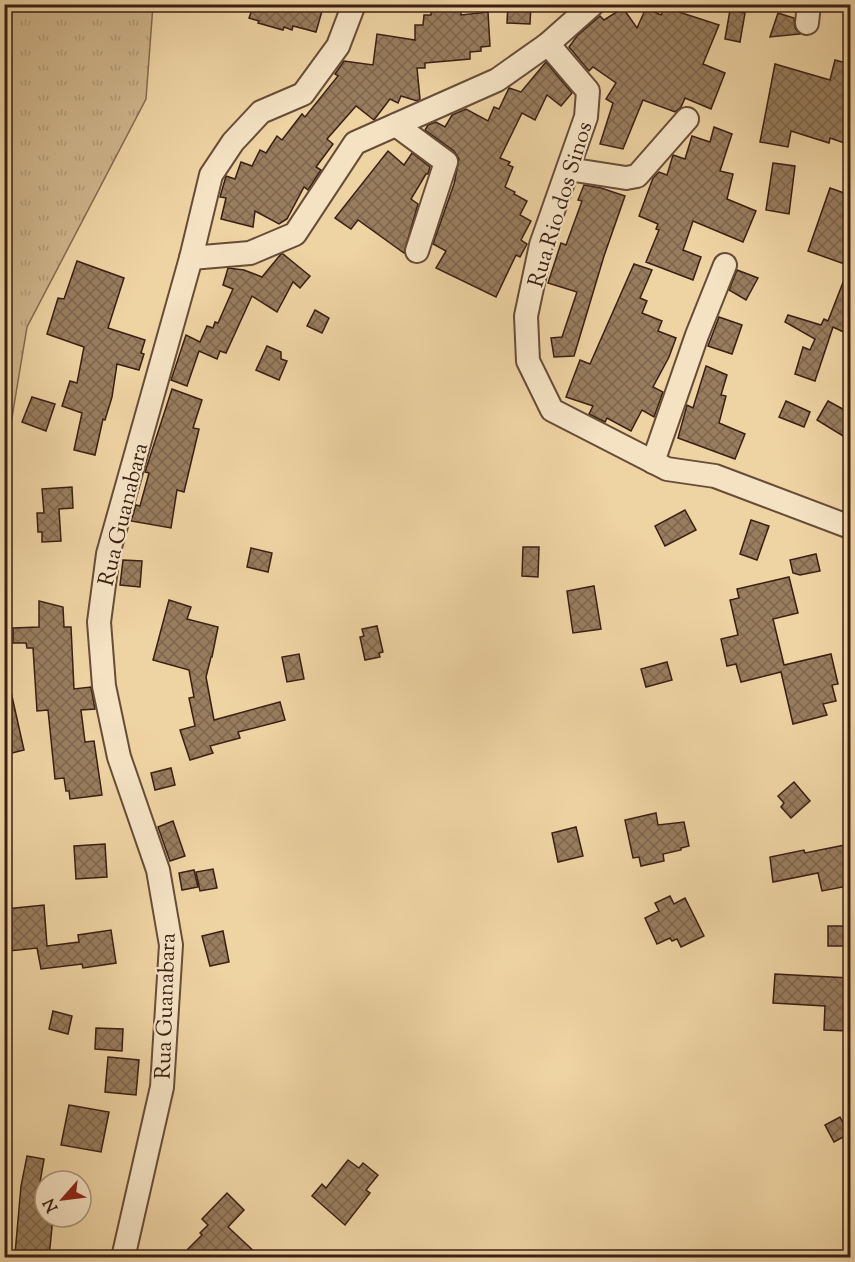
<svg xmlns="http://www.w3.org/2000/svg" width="855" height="1262" viewBox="0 0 855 1262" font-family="'Sorts Mill Goudy',serif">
  <defs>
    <pattern id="grass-tufts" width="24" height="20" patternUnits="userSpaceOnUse" patternTransform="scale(1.5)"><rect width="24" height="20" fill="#cfb58b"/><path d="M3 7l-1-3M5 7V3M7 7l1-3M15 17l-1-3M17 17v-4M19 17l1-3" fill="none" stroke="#b29b77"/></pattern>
    <pattern id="building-cross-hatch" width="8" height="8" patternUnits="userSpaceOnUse" patternTransform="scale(1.5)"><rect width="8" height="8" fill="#987d5e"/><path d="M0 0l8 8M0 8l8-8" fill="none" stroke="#7d664c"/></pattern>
  </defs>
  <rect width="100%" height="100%" fill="#eed3a3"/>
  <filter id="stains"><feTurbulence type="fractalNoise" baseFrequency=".00333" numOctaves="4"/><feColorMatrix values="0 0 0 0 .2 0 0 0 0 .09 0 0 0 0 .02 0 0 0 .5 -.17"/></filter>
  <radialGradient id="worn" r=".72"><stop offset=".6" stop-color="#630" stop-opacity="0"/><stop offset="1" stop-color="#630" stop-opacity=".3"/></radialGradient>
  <polygon fill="url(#grass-tufts)" stroke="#846a50" stroke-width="1.5" points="5,4 153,5 146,99 27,327 5,460"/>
  <g fill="url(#building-cross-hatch)" stroke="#3a2014" stroke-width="1.5">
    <polygon points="254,4 324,4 316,32 293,26 292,30 284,27 283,30 258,23 259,21 249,18"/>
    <polygon points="508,4 531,4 530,24 507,23"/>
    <polygon points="666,4 682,4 679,12 719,25 703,64 725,73 711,109 685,98 681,107 675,112 643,100 623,149 600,144 613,103 606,99 616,83 593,67 589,71 569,47 577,36 600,16 604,20 623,8 637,28 646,8 661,15"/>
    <polygon points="431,6 461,7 461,15 488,12 490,46 481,47 481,51 470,52 470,59 425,63 425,68 417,68 420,99 417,101 401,96 398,103 390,99 374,120 356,106 327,139 333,144 316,167 321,170 308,190 304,187 287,219 279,224 255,211 253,227 221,219 226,198 220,197 226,176 235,179 241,162 252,166 260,150 266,153 277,136 282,140 302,114 305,117 338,76 335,74 344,61 373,65 377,34 415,40 415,25 423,25 424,15 431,15"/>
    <polygon points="730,10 745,13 740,42 725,39"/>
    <polygon points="778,13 794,18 795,28 800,34 770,37"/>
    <polygon points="835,60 850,64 850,145 830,138 829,143 791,131 788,147 760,142 775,64 830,80"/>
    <polygon points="546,62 572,93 561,106 547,95 535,120 522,113 500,158 510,162 508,165 513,167 505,187 515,192 514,194 527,201 520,215 531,221 521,240 527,244 520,257 516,255 496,297 436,268 446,251 433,244 454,184 459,159 454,151 425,130 428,125 436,122 445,127 452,115 466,109 488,121 494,107 499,109 509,88 521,92"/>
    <polygon points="714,127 732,134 720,171 733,174 727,199 756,211 743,242 693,221 683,250 701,257 693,280 646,262 659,230 656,229 658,224 639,216 653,178 659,172 667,175 673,155 685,159 692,136 710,142"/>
    <polygon points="388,151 404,165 412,153 430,167 428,174 426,174 411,199 418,204 404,253 358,220 351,229 335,218"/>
    <polygon points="773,163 795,166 789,214 766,210"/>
    <polygon points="584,185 601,188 625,196 604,256 574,356 554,357 551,338 562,337 577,292 548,283 561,243 566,245 582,201 578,200"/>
    <polygon points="830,188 847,194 845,201 850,203 850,215 845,230 850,232 850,266 808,251"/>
    <polygon points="281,254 283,254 310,276 300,288 293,282 277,312 252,296 226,353 220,351 217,359 199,351 187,386 171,380 186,335 200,342 207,326 213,328 215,322 218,323 233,289 223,285 228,268 244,270 262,277"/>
    <polygon points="77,261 124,278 108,328 145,340 141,353 144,354 139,370 117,364 112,397 105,420 103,419 95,455 74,450 82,413 62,406 70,381 77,383 84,347 47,334 58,298 64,299"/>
    <polygon points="634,264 652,270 640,298 647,301 642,313 662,321 658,331 676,338 669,357 653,387 663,392 654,417 642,410 631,431 607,418 605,422 589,414 593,406 566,397 580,360 590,364"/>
    <polygon points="849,267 850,335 833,327 815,381 795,374 803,347 810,350 815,339 785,322 788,315 821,325 824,319 828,321"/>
    <polygon points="737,270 758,278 746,300 729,290"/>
    <polygon points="315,310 329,318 322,333 307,326"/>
    <polygon points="719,317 742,325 732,354 708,346"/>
    <polygon points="267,346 281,352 281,359 287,361 279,380 256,370"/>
    <polygon points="706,366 727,375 721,395 726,396 719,423 745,434 735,459 678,438 687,405 693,408"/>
    <polygon points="172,389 202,400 193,428 199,429 184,492 177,490 171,528 131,521 136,505 140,506 149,473 145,472"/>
    <polygon points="32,397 55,404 46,431 22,422"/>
    <polygon points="786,401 810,412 804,427 779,417"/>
    <polygon points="828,401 850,413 850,424 843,436 817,420"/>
    <polygon points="72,487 73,508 59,509 61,541 42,542 42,532 38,532 37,513 44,513 42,489"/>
    <polygon points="685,510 696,530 665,546 655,526"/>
    <polygon points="751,520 769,526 757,560 740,554"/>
    <polygon points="523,547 539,547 538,577 522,576"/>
    <polygon points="251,548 272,553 268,572 247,567"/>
    <polygon points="816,554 820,571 800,575 793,573 790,560"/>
    <polygon points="123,560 142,561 140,587 120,585"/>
    <polygon points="789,577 798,613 773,619 784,665 831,654 838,684 832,685 836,701 823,704 827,715 793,724 781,672 741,682 736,664 727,666 721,639 738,635 730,600 739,598 737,589"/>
    <polygon points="594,586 601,629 573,633 567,591"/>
    <polygon points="169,600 191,607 187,619 218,627 212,657 211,657 206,677 214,720 280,702 285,720 238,732 240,738 210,746 213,753 190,760 180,730 195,726 189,698 194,697 189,670 153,660"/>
    <polygon points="39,601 63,607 64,627 71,627 74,689 91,687 95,709 81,710 85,742 94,741 102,795 70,799 69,791 66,791 64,778 55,779 48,710 37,711 33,648 27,648 26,643 13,643 13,628 39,627"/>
    <polygon points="377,626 383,652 379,653 380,657 365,660 360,637 364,636 362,629"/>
    <polygon points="299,654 304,679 287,682 282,657"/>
    <polygon points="667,662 672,680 646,687 641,669"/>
    <polygon points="11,692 24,750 4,755 4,693"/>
    <polygon points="171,768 175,785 155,790 151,773"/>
    <polygon points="794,782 810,801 791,818 781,807 784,803 778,796"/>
    <polygon points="656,813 658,825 684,822 689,846 681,848 681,850 663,854 664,861 641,866 639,857 633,858 625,820"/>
    <polygon points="173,821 185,856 170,861 158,827"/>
    <polygon points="576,827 583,856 558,862 552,833"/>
    <polygon points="105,844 107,877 76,879 74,846"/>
    <polygon points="850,844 850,867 844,868 848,886 822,891 818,873 773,882 770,857 804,850 805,853"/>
    <polygon points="213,869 217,888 200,891 196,872"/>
    <polygon points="194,870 198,887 182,890 179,873"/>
    <polygon points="670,896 674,904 685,898 704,936 681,947 677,939 672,941 670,938 657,944 645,918 659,911 655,903"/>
    <polygon points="44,905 47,946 79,942 78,935 111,930 116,963 83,968 82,964 41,969 37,948 9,951 6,909"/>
    <rect x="828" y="926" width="18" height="20"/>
    <polygon points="223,931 229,962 210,966 202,936"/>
    <polygon points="775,974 850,978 850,1031 824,1030 825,1006 773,1003"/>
    <polygon points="53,1011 72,1016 68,1034 49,1029"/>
    <polygon points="96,1028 123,1029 122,1051 95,1049"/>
    <polygon points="108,1057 139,1060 136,1095 105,1092"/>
    <polygon points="69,1105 109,1112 101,1152 61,1145"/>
    <polygon points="840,1117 849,1134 834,1142 825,1125"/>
    <polygon points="27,1156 44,1159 36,1206 45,1207 45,1217 53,1217 49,1257 15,1254 21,1186"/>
    <polygon points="348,1160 359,1168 363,1163 378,1175 366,1190 370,1193 345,1225 312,1196 322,1184 326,1188"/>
    <polygon points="227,1193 244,1210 228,1227 260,1257 180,1257 202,1235 200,1233 208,1225 202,1219"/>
  </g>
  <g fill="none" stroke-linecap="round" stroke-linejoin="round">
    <defs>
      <g id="minor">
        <polyline points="807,23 809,4"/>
        <polyline points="548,44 588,91 586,117 541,245 526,316 528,361 552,410 667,469 715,476 850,527"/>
        <polyline points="396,125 446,162 417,251"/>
        <polyline points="568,169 626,178 637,176 687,119"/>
        <polyline points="191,258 250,253 295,234 355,143 497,80 548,44 593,4"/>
        <polyline points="653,462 697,335 725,265"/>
        <polyline points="123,1258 162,1087 171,945 158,870 119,757 104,686 99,622 108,554 191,258 211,175 233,142 261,112 303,94 338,46 354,4"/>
      </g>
    </defs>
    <use href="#minor" stroke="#674d38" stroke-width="26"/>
    <use href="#minor" stroke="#f4e2c3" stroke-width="22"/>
  </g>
  <g text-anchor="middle" stroke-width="4.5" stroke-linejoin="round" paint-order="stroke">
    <g font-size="22" fill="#3a2014" stroke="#f4e2c3">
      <text transform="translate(559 204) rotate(-73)" y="8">Rua Rio dos Sinos</text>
      <text transform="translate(122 514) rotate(-76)" y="8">Rua Guanabara</text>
      <text transform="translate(164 1006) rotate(-88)" y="8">Rua Guanabara</text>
    </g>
  </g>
  <rect width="855" height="1262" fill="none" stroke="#eed3a3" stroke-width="24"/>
  <rect x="6" y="6" width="843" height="1250" fill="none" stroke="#3a2014" stroke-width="3"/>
  <rect x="12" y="12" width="831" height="1238" fill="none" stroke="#3a2014" stroke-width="1.5"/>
  <g transform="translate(63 1199) rotate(242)"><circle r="28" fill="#f4e2c3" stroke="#aa947d" stroke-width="1.5"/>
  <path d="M0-4.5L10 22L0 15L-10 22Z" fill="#8f2418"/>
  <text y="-9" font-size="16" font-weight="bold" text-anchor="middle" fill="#3a2014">N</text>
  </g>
  <rect width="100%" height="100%" filter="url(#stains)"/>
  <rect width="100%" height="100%" fill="url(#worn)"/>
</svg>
